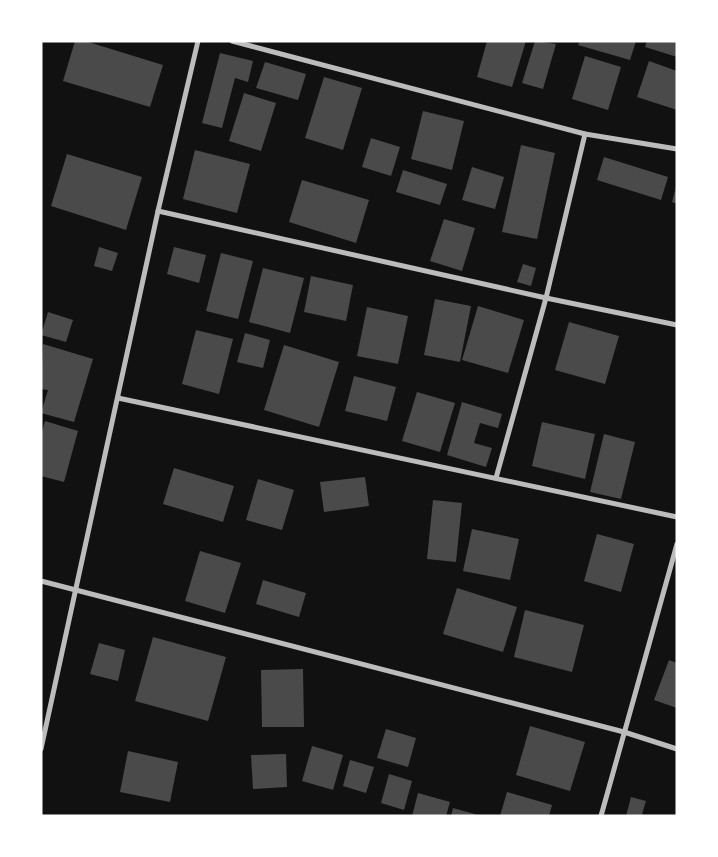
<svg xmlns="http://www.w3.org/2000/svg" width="718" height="857" viewBox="0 0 718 857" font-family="Spectral,serif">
  <rect width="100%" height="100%" fill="#111"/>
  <g fill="#4a4a4a">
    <polygon points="75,41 85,41 163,65 150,107 63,81"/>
    <polygon points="487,41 526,41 512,87 477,77"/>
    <polygon points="535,41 556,44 543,89 522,83"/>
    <polygon points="580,41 636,41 630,60 578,45"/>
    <polygon points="647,41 677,41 677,57 645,47"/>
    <polygon points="220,53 253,61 248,82 235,78 222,128 202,123"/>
    <polygon points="585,56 621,67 608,110 572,99"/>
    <polygon points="649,61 677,71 677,110 637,97"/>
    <polygon points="265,62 306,74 298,100 256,88"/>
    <polygon points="324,77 362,88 343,150 305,138"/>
    <polygon points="244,93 276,103 261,151 229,141"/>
    <polygon points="423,111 464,121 452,170 411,159"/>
    <polygon points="371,138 400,147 391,176 362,167"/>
    <polygon points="521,145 555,153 537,239 502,232"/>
    <polygon points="195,150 250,164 237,213 183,199"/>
    <polygon points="67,154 142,177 126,230 51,206"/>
    <polygon points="604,157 668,177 661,200 597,180"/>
    <polygon points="472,167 504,177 495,209 462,200"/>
    <polygon points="403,170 447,184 440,205 396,192"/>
    <polygon points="302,180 369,200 356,243 289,222"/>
    <polygon points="676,187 677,187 677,204 672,202"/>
    <polygon points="444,219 475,228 462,271 430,261"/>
    <polygon points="99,247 118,253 112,271 94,266"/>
    <polygon points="174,247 206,255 199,283 167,274"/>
    <polygon points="221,253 253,261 238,319 206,311"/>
    <polygon points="523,264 536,268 531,286 517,282"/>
    <polygon points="263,268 304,278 290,333 249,322"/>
    <polygon points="311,276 353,285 346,321 304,312"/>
    <polygon points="435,299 471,306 460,362 424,355"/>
    <polygon points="478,306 524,320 508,373 462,360"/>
    <polygon points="367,307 408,316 398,364 357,356"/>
    <polygon points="48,312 73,320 66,342 41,335"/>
    <polygon points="569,322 619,336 605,384 555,370"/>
    <polygon points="196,330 233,339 219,394 182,384"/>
    <polygon points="245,333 270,340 263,368 237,362"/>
    <polygon points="43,344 93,359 74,422 41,413 48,390 41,389"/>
    <polygon points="284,345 339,362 319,427 264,410"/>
    <polygon points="354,376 396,387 387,421 345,411"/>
    <polygon points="417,392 455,403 440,452 402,441"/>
    <polygon points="462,402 502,414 498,428 480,423 474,443 492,448 486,467 447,455"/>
    <polygon points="45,421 78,431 64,482 41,476 41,435"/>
    <polygon points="542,422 595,434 585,479 532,466"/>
    <polygon points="604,434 635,442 621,499 590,492"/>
    <polygon points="174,468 234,486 223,522 163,504"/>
    <polygon points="365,477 369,506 324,512 320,482"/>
    <polygon points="258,479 294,490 282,530 246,520"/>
    <polygon points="433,500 462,503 456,562 427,559"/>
    <polygon points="472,529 519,539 510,580 463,571"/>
    <polygon points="597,534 634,544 621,592 584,581"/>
    <polygon points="200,551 241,563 225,613 185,601"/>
    <polygon points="263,580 306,593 299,617 256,604"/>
    <polygon points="457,588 517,607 503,652 443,634"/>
    <polygon points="525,610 584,625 572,672 514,657"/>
    <polygon points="153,637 226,657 208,721 135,701"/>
    <polygon points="99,643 125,650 118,681 90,674"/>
    <polygon points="669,660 677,663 677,708 654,700"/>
    <polygon points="303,669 304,727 262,727 261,670"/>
    <polygon points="530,726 585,742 570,791 516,775"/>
    <polygon points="386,729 416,738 408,767 377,758"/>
    <polygon points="312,746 343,755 333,790 302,781"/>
    <polygon points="128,751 178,762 170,802 120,792"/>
    <polygon points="286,754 287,787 253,789 251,755"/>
    <polygon points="350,760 374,767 366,793 343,786"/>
    <polygon points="389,774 412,781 404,810 381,803"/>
    <polygon points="507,792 552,805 549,816 500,816"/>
    <polygon points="418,793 450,802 446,816 412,816"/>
    <polygon points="631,797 646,801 642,814 647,816 626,816"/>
    <polygon points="453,808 478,815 478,816 451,816"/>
  </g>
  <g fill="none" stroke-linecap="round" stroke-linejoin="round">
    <g stroke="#bcbcbc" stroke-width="5">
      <polyline points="232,41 585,134 677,149"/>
      <polyline points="158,211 546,298 677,325"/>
      <polyline points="118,398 677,517"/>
      <polyline points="496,478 546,298 585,134"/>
      <polyline points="41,581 624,732 677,749"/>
      <polyline points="41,749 158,211 198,41"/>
      <polyline points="601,816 677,544"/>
    </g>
  </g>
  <rect width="718" height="857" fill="none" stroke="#ffffff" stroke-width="85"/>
</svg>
